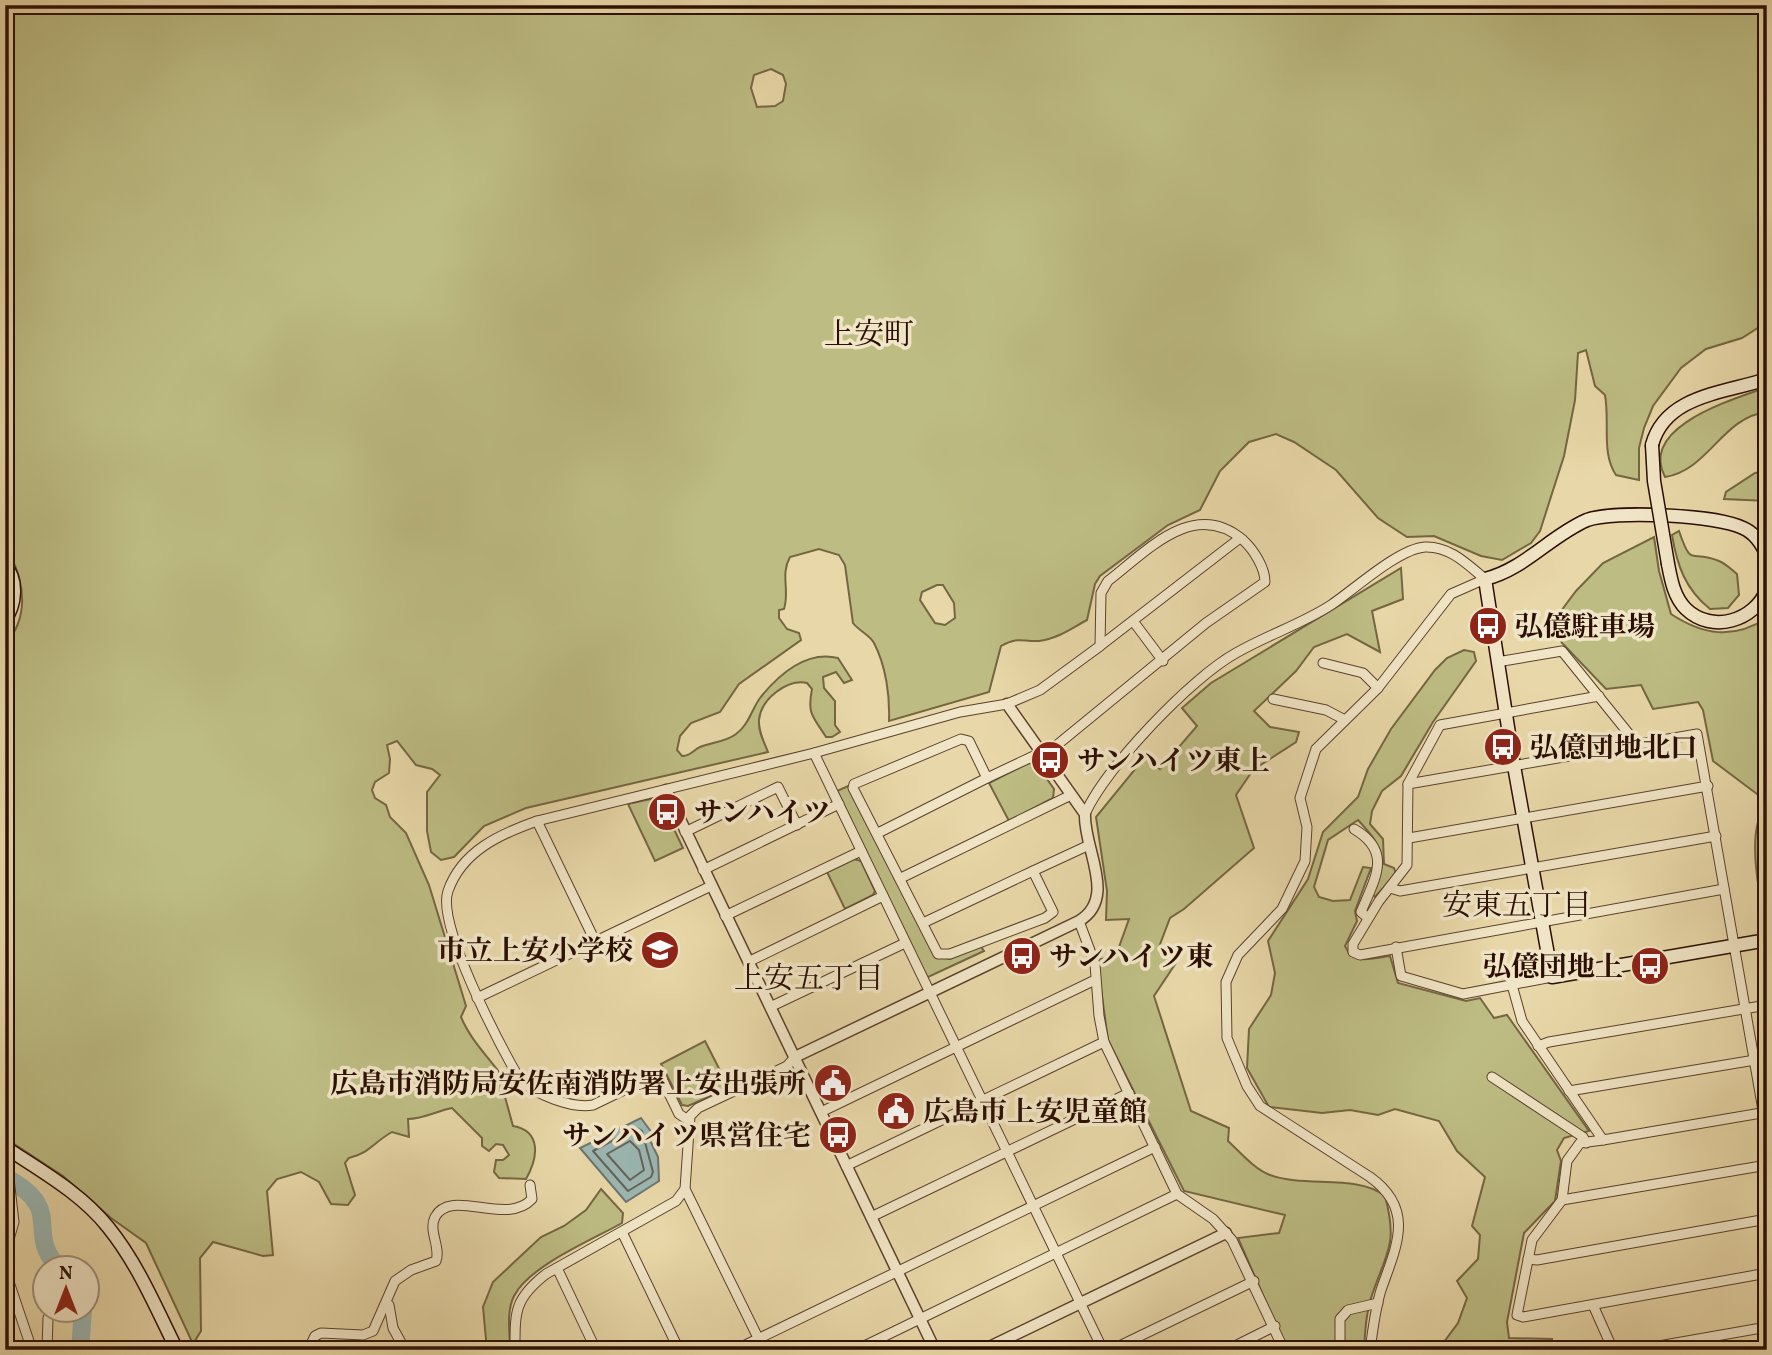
<svg xmlns="http://www.w3.org/2000/svg" width="1772" height="1355" viewBox="0 0 1772 1355" font-family="Vollkorn,'Noto Serif JP',serif">
  <rect width="100%" height="100%" fill="#e8d7a8"/>
  <filter id="stains"><feTurbulence type="fractalNoise" baseFrequency=".00286" numOctaves="4"/><feColorMatrix values="0 0 0 0 .2 0 0 0 0 .09 0 0 0 0 .02 0 0 0 .5 -.17"/></filter>
  <radialGradient id="worn" r=".72"><stop offset=".6" stop-color="#630" stop-opacity="0"/><stop offset="1" stop-color="#630" stop-opacity=".3"/></radialGradient>
  <g fill="#bdbc83" stroke="#746642" stroke-width="2" fill-rule="evenodd">
    <path d="M5,5h1762v317l-25,16 -36,11 -25,19 -28,38 -9,22 -5,20v32l-23,-5c-15,-22 -6,-53 -11,-80l-10,-9 -9,-36 -8,3 -3,47 -11,56 -24,75 -9,12 -29,17 -21,-4 -47,-20 -27,1 -29,-19 -42,-48 -42,-28 -18,-8 -27,8 -29,29 -20,39 -32,15 -68,51 -5,8 -8,36c-15,8 -30,19 -48,21 -17,1 -20,-5 -38,5l-12,46 -100,29c1,-25 -3,-55 -15,-78 -4,-8 -15,-12 -21,-20l-8,-58 -6,-10 -20,-6 -29,8c-10,18 0,33 -6,52l-5,1v8l8,11 12,4 2,7 -62,44 -19,28 -29,11 -11,13 -3,14 5,6c9,0 11,-6 18,-9 12,-5 26,-5 36,-13 12,-8 16,-25 24,-36 19,-24 47,-48 78,-40l14,22 -8,3 -8,-11 -13,5 1,11 11,13v24l5,7 -8,5h-6c-13,-21 -19,-22 -14,-48l-5,-6c-19,-4 -46,15 -48,37 -1,11 5,22 9,32l-242,56 -42,18 -30,31 -13,3 -10,-8 -4,-21v-39l13,-17 -8,-6 -16,-4 -19,-24 -10,4 3,14 -1,14 -14,9 -3,8 3,8 11,7 4,12 16,16 23,52 37,121 -5,11c11,27 35,47 50,72l-6,8 8,29c29,5 25,32 13,53l-27,-1 -5,-6 2,-12h7l6,-5 -6,-10 -7,-1 -7,7 -7,-5v-8l-30,-30c-15,3 -29,11 -44,11l1,18 -17,-5c-18,10 -22,21 -43,26l-4,5 10,32 -7,10 -17,-1 -12,-22 -18,-10 -24,7 -10,12 6,64 -10,1 -50,-14 -13,16 1,73 -8,13 -47,-101 -35,-25 -48,-42 -58,-38v-494c24,-25 20,-61 5,-89l-5,11zM771,69l12,6 3,9 -3,17 -8,5 -18,1 -6,-19 3,-13zM937,585h6l11,18 1,15 -10,7 -10,-2 -15,-23 2,-8z"/>
    <path d="M1767,387v25c-45,5 -58,58 -102,65 -27,-51 70,-78 102,-90z"/>
    <polygon points="1767,471 1767,501 1724,499 1726,492 1755,473"/>
    <path d="M1679,531c13,38 11,18 40,30 6,2 13,9 18,13l2,21 -11,13 -18,1c-25,-20 -33,-44 -38,-74z"/>
    <path d="M1654,537l5,34 12,43c32,21 62,26 96,4v304c-9,-28 -20,-89 -3,-114l-3,-11 -48,-36 -10,-51 -5,-8 -45,7 -12,-24 -35,4 -44,-46 -10,-20 24,-32 27,-28z"/>
    <path d="M1401,568l2,31 -31,12 8,41 -33,-18 -33,13 -18,24 -42,40 16,16 29,5 -3,10 -43,28 -17,25 18,53 -70,61 -14,9 -11,29 17,16 -22,33 37,115 38,17 -1,13c12,11 26,28 42,34 34,13 88,-1 115,21 13,49 2,55 -13,99 -6,18 -7,37 -8,55h-77l-49,-112 41,-5 6,-18 -101,-24 -76,-151 -11,-81 18,-1 14,-39 -23,1 1,-29 -11,-74 49,-60 15,12 37,-43 -15,-18 29,-25z"/>
    <path d="M1464,650l10,2 2,9 -43,61 -32,54 -19,15 -10,20 -2,13 13,15 1,25 10,4 2,6 -21,23 -3,-4c17,-35 11,-46 -14,-73l-30,20 -14,47 5,10 14,4 17,-1 13,-33 8,1 -16,43 2,10 -12,25c9,20 27,12 45,10l8,27 68,18 14,-3 14,20 13,-3 82,116 -25,7 -7,12 4,11 -6,40 -31,32 -17,89 2,16 43,1 -1,11h-113l20,-27 9,-25 -10,-17 21,-22 2,-24 -8,-9 13,-49 -28,-26 -18,-30 -44,-12 -17,6 -28,-5 -28,3 -53,-6 -22,-39 2,-39 22,-34 4,-22 -7,-32 40,-62 15,-47 35,-35 10,-28 23,-40 44,-59 12,-12z"/>
    <polygon points="1028,763 1037,765 1054,789 1053,798 1009,821 989,783"/>
    <polygon points="848,786 935,956 950,959 980,945 984,951 926,978 837,791"/>
    <polygon points="655,798 661,802 683,848 655,861 628,804"/>
    <polygon points="854,859 861,861 875,891 873,895 845,909 827,872"/>
    <polygon points="705,1041 729,1088 688,1106 682,1105 661,1064"/>
    <path d="M601,1189l22,24 -1,10c-30,17 -93,43 -108,73 -8,16 -4,36 -4,54h-23l-4,-43 10,-25 48,-45 23,-11 22,-16z"/>
  </g>
  <polygon fill="#9bb7b3" stroke="#6f746c" stroke-width="2" points="641,1118 652,1133 648,1136 658,1157 659,1181 626,1202 580,1148"/>
  <g fill="none" stroke-linecap="round" stroke-linejoin="round">
    <g stroke="#64635a" stroke-width="2">
      <polygon points="636,1128 642,1131 653,1172 651,1177 628,1191 593,1151"/>
      <polygon points="630,1141 639,1150 644,1170 630,1180 607,1154"/>
    </g>
    <g stroke="#9bb7b3" stroke-width="18">
      <path d="M5,1177c63,34 18,53 54,91"/>
      <polyline points="80,1350 83,1310"/>
    </g>
    <defs>
      <g id="minor">
        <polyline points="1133,621 1163,661"/>
        <polyline points="1100,646 1240,538"/>
        <polyline points="1497,662 1562,651 1629,734 1632,746"/>
        <polyline points="1323,663 1363,673 1378,688"/>
        <polyline points="1599,696 1440,725 1408,784 1407,865 1379,901 1353,944 1353,952 1360,955 1724,889"/>
        <polyline points="1273,699 1326,710 1345,720"/>
        <polyline points="814,753 1103,1350"/>
        <polyline points="1408,784 1697,734 1767,1133"/>
        <path d="M1085,814c21,-47 106,-136 151,-161 31,-18 66,-29 95,-48 24,-16 67,-56 94,-58 25,-1 43,18 60,32"/>
        <polyline points="537,821 595,941"/>
        <path d="M1354,829c39,23 21,49 7,83l7,6"/>
        <polyline points="685,832 778,787 797,825"/>
        <polyline points="878,833 987,778"/>
        <polyline points="1409,838 1708,786"/>
        <polyline points="703,870 839,804"/>
        <polyline points="901,878 1069,796"/>
        <polyline points="1390,888 1400,891 1716,836"/>
        <polyline points="725,916 861,851"/>
        <polyline points="1079,921 1095,964 1099,1016 1104,1042 1177,1194 1213,1219 1232,1240 1284,1350"/>
        <polyline points="923,923 1033,871"/>
        <polyline points="1396,947 1401,976 1463,994 1552,977"/>
        <polyline points="748,962 883,896"/>
        <polyline points="1512,985 1522,1021 1603,1140 1580,1143 1567,1161 1562,1200 1532,1240 1517,1315 1523,1317 1767,1273"/>
        <polyline points="477,998 711,886"/>
        <polyline points="770,1007 905,943"/>
        <polyline points="1538,1046 1549,1042 1767,1005"/>
        <polyline points="1492,1077 1583,1137 1586,1143"/>
        <polyline points="1569,1091 1767,1058"/>
        <polyline points="821,1112 1095,980"/>
        <path d="M688,1120l-9,-6 -20,-41 -66,32c-22,4 -57,-11 -73,-25 -19,-33 -84,-155 -72,-189 14,-40 52,-57 89,-70l277,-68 146,-41 47,-8 33,-14 60,-44 1,-53 7,-12c39,-30 86,-83 135,-41 11,10 22,28 22,42l-59,41 -149,122 -70,33 -18,-37 -8,-2 -107,45 -1,4 85,166h12l95,-36 8,-6 -20,-41 54,-25"/>
        <polyline points="1603,1140 1767,1112"/>
        <polyline points="846,1166 1104,1042"/>
        <polyline points="5,1168 8,1170 14,1222 7,1246 6,1273 32,1350"/>
        <polyline points="685,1189 764,1350"/>
        <polyline points="1562,1200 1767,1165"/>
        <polyline points="871,1217 1129,1093"/>
        <polyline points="622,1232 679,1350"/>
        <polyline points="1528,1259 1537,1260 1767,1219"/>
        <polyline points="557,1268 596,1350"/>
        <polyline points="386,1303 389,1305 393,1328 405,1350"/>
        <polyline points="1593,1305 1613,1350"/>
        <polyline points="47,1350 48,1318"/>
        <path d="M308,1350l7,-14 6,-3 42,2 10,-4 22,-50 16,-11 25,-9c5,-14 -8,-30 -1,-44 16,-30 71,10 97,-18l-2,-14"/>
        <path d="M515,1350c0,-38 -1,-51 31,-76l130,-73 9,-12 5,-73 8,-8 89,-42 8,-9"/>
        <polyline points="735,1350 1155,1147"/>
        <polyline points="856,1350 1177,1194"/>
        <polyline points="1111,1350 1254,1281"/>
        <polyline points="1227,1350 1275,1326"/>
        <polyline points="1340,1350 1340,1319 1348,1310 1378,1303"/>
        <path d="M1370,1350c3,-21 5,-40 11,-60 15,-43 35,-80 -11,-113l-110,-71 -13,-20 -20,-48 -1,-56 12,-27 44,-46 23,-48 2,-34 -7,-29 16,-49 62,-61 73,-94 34,-15"/>
        <polyline points="1636,1350 1767,1327"/>
      </g>
      <g id="tertiary">
        <polyline points="666,790 935,1350"/>
        <path d="M795,1057l284,-136c39,-23 4,-73 6,-107l-78,-110"/>
        <polyline points="983,1350 1226,1233"/>
      </g>
      <g id="secondary">
        <path d="M1652,445c13,-50 73,-52 115,-66"/>
        <path d="M1767,556c-5,-12 -12,-23 -24,-28 -26,-13 -129,-18 -156,-8 -37,16 -62,49 -102,59l29,187 38,211 215,-37"/>
        <path d="M1668,564c3,16 6,33 18,45 26,25 69,12 81,-20"/>
        <path d="M5,565c13,15 11,39 0,55"/>
        <path d="M5,1147c36,24 76,46 103,80 30,37 48,81 69,123"/>
      </g>
    </defs>
    <use href="#minor" stroke="#5b412c" stroke-width="11"/>
    <use href="#tertiary" stroke="#5b412c" stroke-width="13"/>
    <use href="#secondary" stroke="#2c0f02" stroke-width="15"/>
    <use href="#minor" stroke="#f0e5c6" stroke-width="9"/>
    <use href="#tertiary" stroke="#f0e5c6" stroke-width="10"/>
    <use href="#secondary" stroke="#f0e5c6" stroke-width="12"/>
    <defs>
      <polyline id="secondary-bridge" points="1652,445 1654,481 1668,564"/>
    </defs>
    <use href="#secondary-bridge" stroke="#2c0f02" stroke-width="15" stroke-linecap="butt"/>
    <use href="#secondary-bridge" stroke="#f0e5c6" stroke-width="12"/>
  </g>
  <defs>
    <symbol id="bus-disc" viewBox="-11 -11 22 22"><circle r="9.5" fill="#8f2418" stroke="#f0e5c6"/><path d="M-5-6H5V4H4V6H2V4H-2V6H-4V4H-5ZM-3.5-4V0h7V-4ZM-3.5 1.2v1.5H-2V1.2ZM2 1.2v1.5H3.5V1.2Z" fill="#fff"/></symbol>
    <symbol id="school-disc" viewBox="-11 -11 22 22"><circle r="9.5" fill="#8f2418" stroke="#f0e5c6"/><path d="M0-5L7-2L0 1L-7-2ZM-4 1L0 2.5L4 1V4Q0 6-4 4Z" fill="#fff"/></symbol>
    <symbol id="civic-disc" viewBox="-11 -11 22 22"><circle r="9.5" fill="#8f2418" stroke="#f0e5c6"/><path d="M-.6-6.5H3V-4.5H.6V-3L4-1V1h2V6H-6V1h2V-1L-.6-3ZM-1.2 2.5V6h2.4V2.5Z" fill="#fff"/></symbol>
  </defs>
  <g fill-rule="evenodd">
    <use href="#bus-disc" x="1466" y="604" width="44" height="44"/>
    <use href="#bus-disc" x="1481" y="725" width="44" height="44"/>
    <use href="#bus-disc" x="1028" y="738" width="44" height="44"/>
    <use href="#bus-disc" x="645" y="790" width="44" height="44"/>
    <use href="#school-disc" x="638" y="928" width="44" height="44"/>
    <use href="#bus-disc" x="1000" y="934" width="44" height="44"/>
    <use href="#bus-disc" x="1628" y="944" width="44" height="44"/>
    <use href="#civic-disc" x="811" y="1061" width="44" height="44"/>
    <use href="#civic-disc" x="874" y="1089" width="44" height="44"/>
    <use href="#bus-disc" x="816" y="1113" width="44" height="44"/>
  </g>
  <g text-anchor="middle" stroke-width="7" stroke-linejoin="round" paint-order="stroke">
    <g font-size="28" font-weight="bold" fill="#2c0f02" stroke="#f0e5c6" text-anchor="start">
      <text x="1515" y="636">弘億駐車場</text>
      <text x="1530" y="757">弘億団地北口</text>
      <text x="1077" y="770">サンハイツ東上</text>
      <text x="694" y="822">サンハイツ</text>
      <text x="633" y="960" text-anchor="end">市立上安小学校</text>
      <text x="1049" y="966">サンハイツ東</text>
      <text x="1623" y="976" text-anchor="end">弘億団地上</text>
      <text x="806" y="1093" text-anchor="end">広島市消防局安佐南消防署上安出張所</text>
      <text x="923" y="1121">広島市上安児童館</text>
      <text x="811" y="1145" text-anchor="end">サンハイツ県営住宅</text>
    </g>
    <g font-size="30" fill="#2c0f02" stroke="#f0e5c6">
      <text x="869" y="344">上安町</text>
      <text x="1517" y="915">安東五丁目</text>
      <text x="809" y="988">上安五丁目</text>
    </g>
  </g>
  <rect width="1772" height="1355" fill="none" stroke="#e8d7a8" stroke-width="28"/>
  <rect x="7" y="7" width="1758" height="1341" fill="none" stroke="#2c0f02" stroke-width="3.5"/>
  <rect x="14" y="14" width="1744" height="1327" fill="none" stroke="#2c0f02" stroke-width="2"/>
  <g transform="translate(66 1289)"><circle r="33" fill="#f0e5c6" stroke="#a28f78" stroke-width="2"/>
  <path d="M0-5L12 26L0 18L-12 26Z" fill="#8f2418"/>
  <text y="-10" font-size="19" font-weight="bold" text-anchor="middle" fill="#2c0f02">N</text>
  </g>
  <rect width="100%" height="100%" filter="url(#stains)"/>
  <rect width="100%" height="100%" fill="url(#worn)"/>
</svg>
